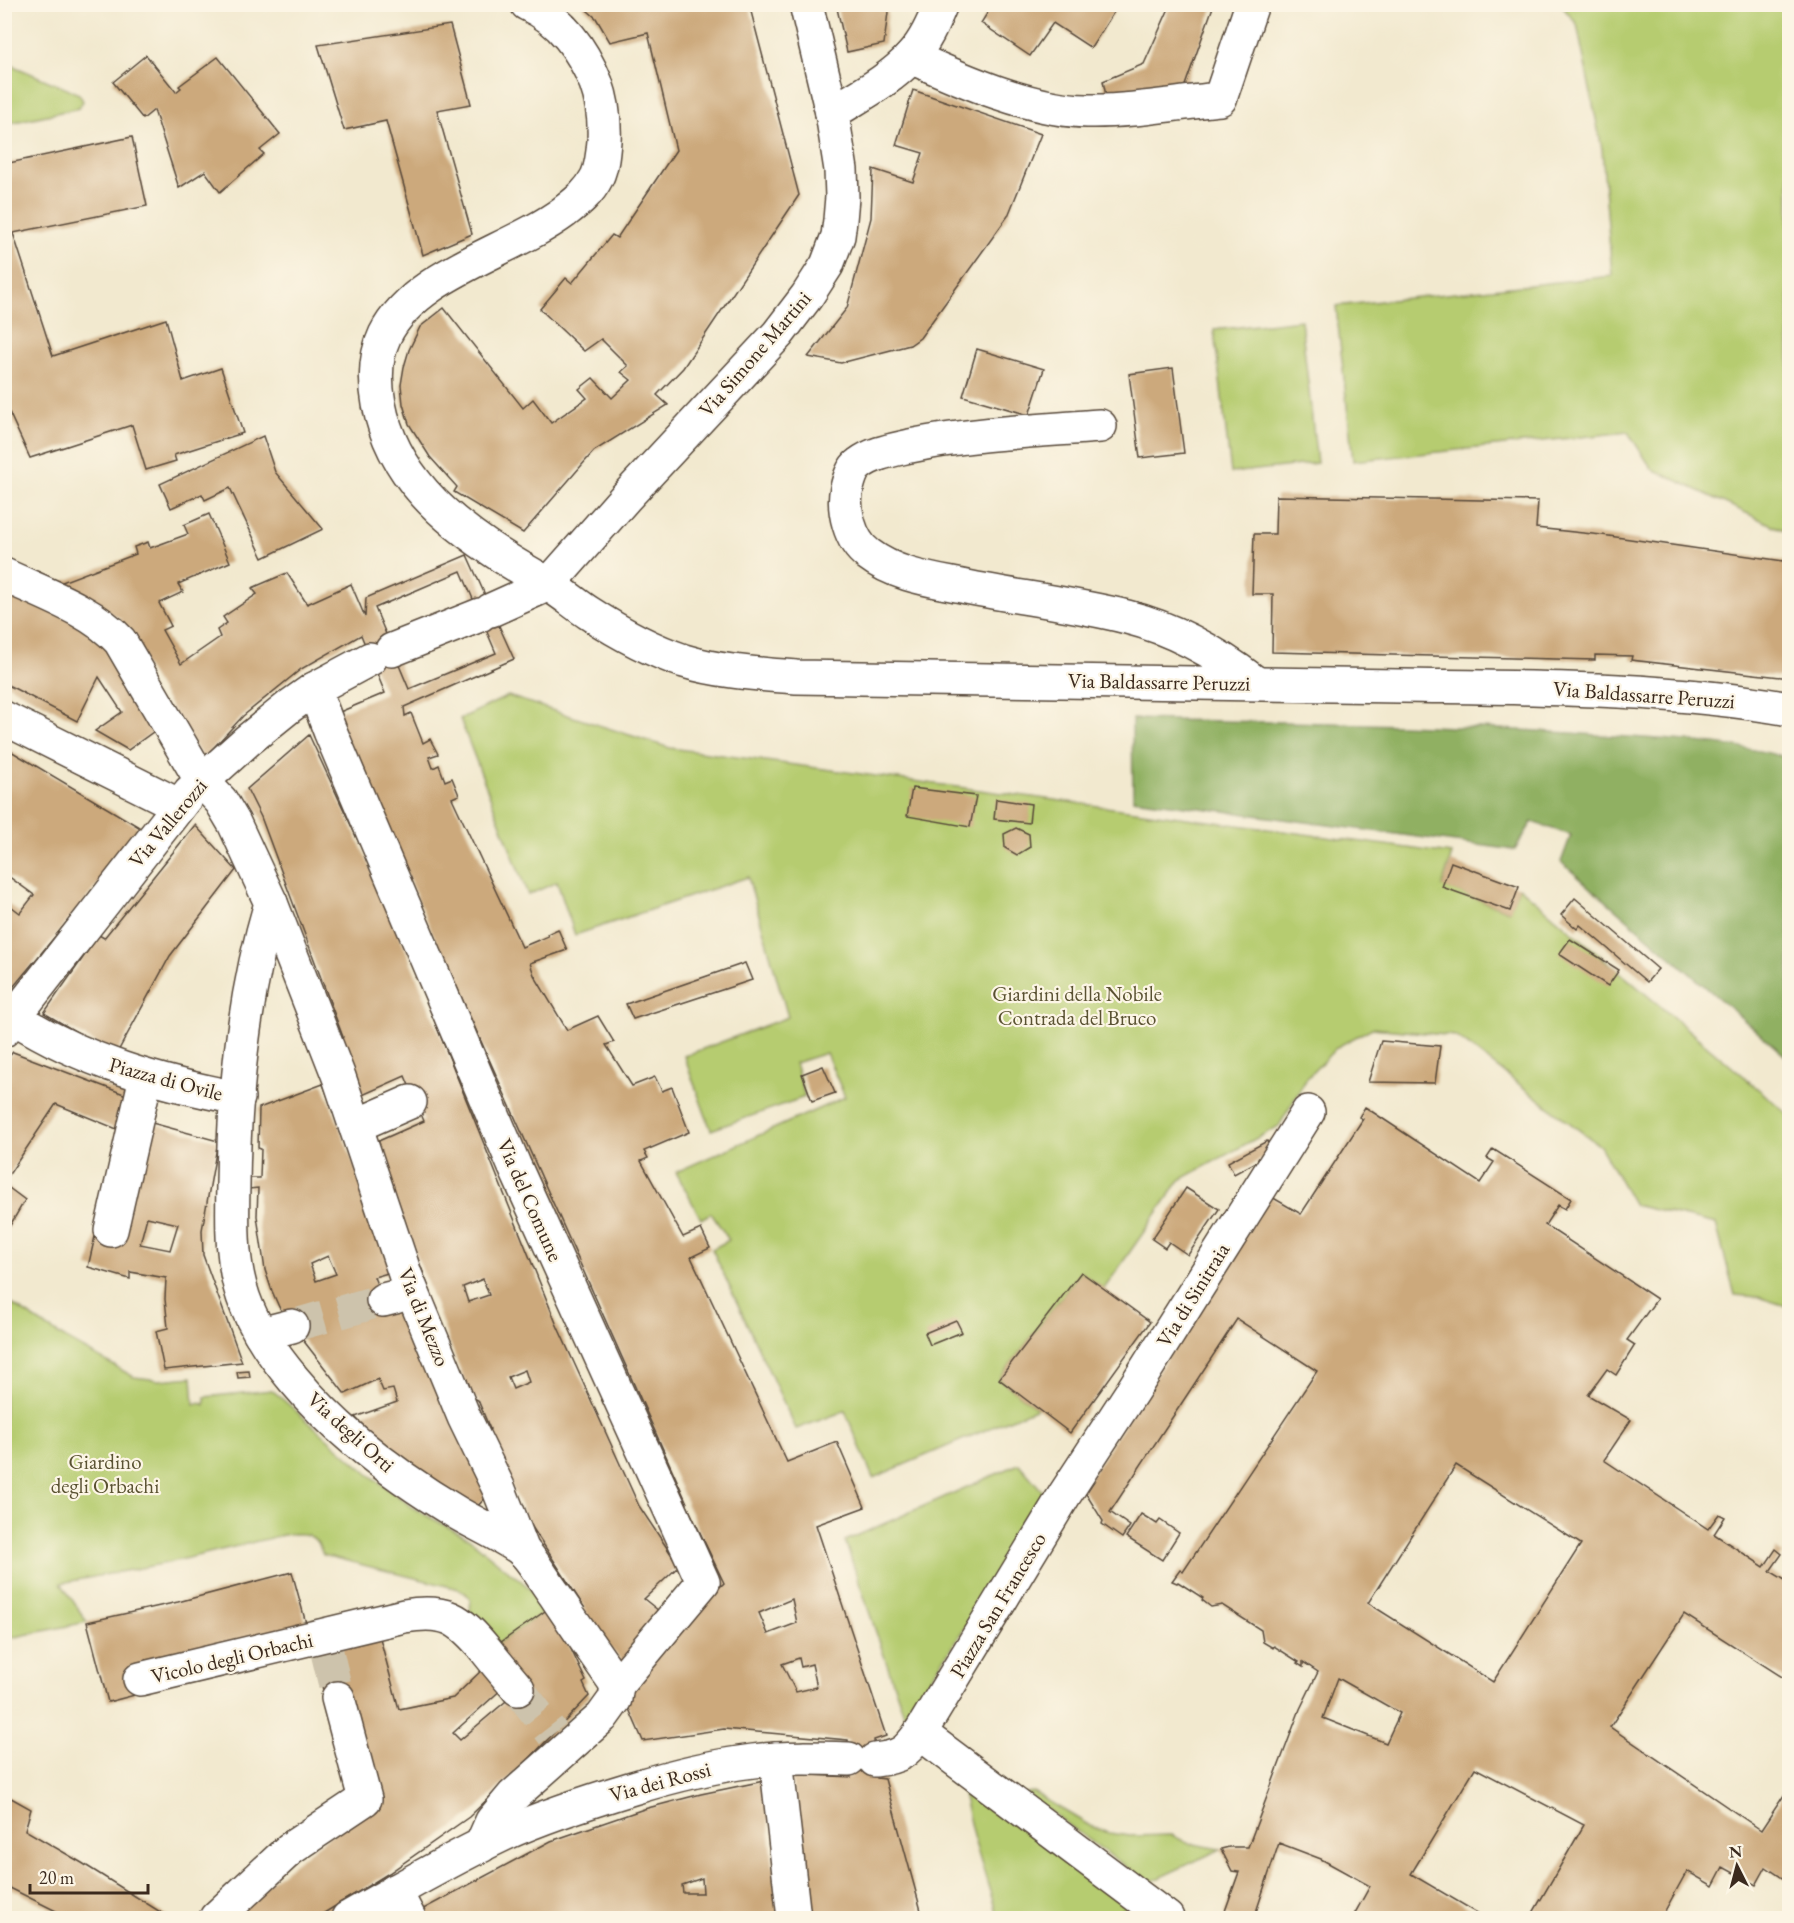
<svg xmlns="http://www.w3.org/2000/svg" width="1794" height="1923" viewBox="0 0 1794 1923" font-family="'EB Garamond',serif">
  <rect width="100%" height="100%" fill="#fcf5e5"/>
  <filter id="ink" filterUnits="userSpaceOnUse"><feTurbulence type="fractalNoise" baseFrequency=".0167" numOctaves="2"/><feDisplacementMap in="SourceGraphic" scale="12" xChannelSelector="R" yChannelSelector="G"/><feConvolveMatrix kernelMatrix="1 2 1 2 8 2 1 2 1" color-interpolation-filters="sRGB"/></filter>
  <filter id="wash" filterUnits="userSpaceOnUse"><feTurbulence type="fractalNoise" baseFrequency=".008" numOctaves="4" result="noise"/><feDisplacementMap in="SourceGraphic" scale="24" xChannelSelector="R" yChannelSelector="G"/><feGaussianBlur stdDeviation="1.35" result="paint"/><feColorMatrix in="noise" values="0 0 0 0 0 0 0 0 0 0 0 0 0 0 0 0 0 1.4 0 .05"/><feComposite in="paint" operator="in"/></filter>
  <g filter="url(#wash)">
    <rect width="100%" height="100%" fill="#f2e9cf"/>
    <g fill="#b6cc70" stroke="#787b47" stroke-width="1.5">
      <polygon points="1561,5 1789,5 1789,533 1652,469 1628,432 1353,461 1336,306 1612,276 1602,149 1577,24"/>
      <polygon points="4,62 79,94 83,101 79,108 5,124"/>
      <polygon points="1301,320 1317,463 1231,473 1214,330"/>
      <polygon points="508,696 670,748 1452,854 1442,886 1509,911 1519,887 1789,1115 1789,1307 1758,1297 1735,1295 1716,1224 1634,1205 1600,1146 1456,1036 1372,1028 1337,1047 1307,1078 1279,1126 1180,1180 1104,1289 1081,1272 999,1379 1037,1408 873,1478 845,1411 796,1429 712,1249 729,1240 711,1213 701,1219 676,1172 845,1097 826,1053 795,1063 805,1097 711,1130 684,1056 788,1017 748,877 575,935 557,882 528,895 460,719"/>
      <path d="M4,1299l62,40 68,38 25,3 33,-3 2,28 6,-2 5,2v-8l67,-7 95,83 48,36 53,29 58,47 22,24 -54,38 -25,-28c2,-15 5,-22 -10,-30l-136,-34c-7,-23 -19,-23 -40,-20l-116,28 -106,20 26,39 -82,17z"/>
      <polygon points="1019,1464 1050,1500 905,1717 845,1541"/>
      <polygon points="960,1780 1131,1905 1105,1918 998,1918 973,1836"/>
      <polygon points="1033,1792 1090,1826 1109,1833 1130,1836 1172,1835 1187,1843 1221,1849 1148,1883 1025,1793"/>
    </g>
    <path fill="#90b062" stroke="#666d40" stroke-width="1.5" d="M1132,719c154,4 309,4 464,16 64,4 131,6 193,23v301l-228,-197 10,-27 -39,-13 -17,28 -382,-51z"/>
    <g id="blocks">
      <g fill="#cca97c" fill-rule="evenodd">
        <polygon points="580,4 749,4 799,195 683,368 657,395 668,405 594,451 523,533 454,492 457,487 430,457 409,424 403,404 401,385 404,367 409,350 420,327 444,308 523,408 533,399 551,423 587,398 579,389 593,378 612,398 631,380 621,372 628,366 601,339 584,351 540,309 566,278 572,283 612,235 617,238 676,150 648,33 610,42 596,18"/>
        <polygon points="836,4 889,4 884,44 847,52"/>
        <polygon points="993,4 1119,4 1091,48 1053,23 1030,56 981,23"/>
        <polygon points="1171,4 1214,4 1183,91 1107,101 1103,81 1144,64"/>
        <polygon points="450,25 471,104 437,110 472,234 423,255 386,121 344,130 318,45"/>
        <polygon points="146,55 176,92 181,88 179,86 218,57 280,134 260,150 264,154 220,192 205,171 179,188 154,110 143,119 113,82"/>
        <polygon points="913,90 1041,134 1008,216 920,338 910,345 841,363 808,357 847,308 871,218 873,169 913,182 923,153 896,145"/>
        <polygon points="132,137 147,206 13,233 53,356 166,319 183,381 221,368 243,433 174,455 176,461 146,470 132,425 30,458 4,401 4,164"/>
        <polygon points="977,349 1044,369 1029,415 963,396"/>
        <polygon points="1173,368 1184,453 1140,458 1129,374"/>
        <polygon points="263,436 275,472 323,529 263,558 230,488 205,500 202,494 171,508 160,484"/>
        <polygon points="1276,496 1538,501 1536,528 1602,535 1790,562 1790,678 1631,660 1632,656 1595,655 1595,660 1272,652 1273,594 1252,594 1254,534 1275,534"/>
        <path d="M209,514l21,48 -52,22 5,8 -24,11 12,23 -9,4 19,34 39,-27 -3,-7 10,-7 -4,-6 34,-23 -5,-6 35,-15 20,31 44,-20 14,33 1,-19 101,-43 47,104 -110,48 1,9 6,-3 12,30 7,-4 8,15 -9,3 4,11 6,-3 6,16 7,-3 7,17 -7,3 70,149 26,-11 -1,-2 11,-5 9,21 -37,13 4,12 33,55 31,-14 16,26 -8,3 26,41 23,-9 7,14 10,-4 17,45 -45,19 4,7 -7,3 42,76 18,-8 9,19 -19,9 96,205 50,-20 28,65 -49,18 70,211 -12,4 3,38 8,1 38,139h-113l-19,-144 60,3 -3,-37 -124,-11 -81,12 -21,-48 61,-71 41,-39 -38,-80h1l-352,-789 50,-21 -24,-58 -60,34 -58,47 -40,43 -85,-138 4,-2 -68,-34 82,-31 -2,-7 14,-5 2,6 38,-14 -4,-9zM461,571l35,82 -87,36 -34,-81zM792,1599l5,24 -29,11 -9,-21zM799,1658l2,9 11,-3 5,23 -21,5 -14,-28z"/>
        <polygon points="4,586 99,634 157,729 128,750 95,731 122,712 99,677 77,721 4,683"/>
        <path d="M309,735l78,168 169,420 83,183 40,60 -35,33 20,16 -40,48 -22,-24 -19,-31 1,-1 -59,-91 -38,-86 3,-1 -12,-29 -8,-4 -96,-253 50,-22 -19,-45 -47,21 -22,-56 7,-4 -82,-220 -14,-28zM483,1279l6,16 -21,7 -5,-15zM525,1370l4,12 -16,7 -5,-12z"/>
        <polygon points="4,747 139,827 140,834 4,998 4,901 20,913 34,895 4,873"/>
        <polygon points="912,788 976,796 970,827 907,816"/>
        <polygon points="996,799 1031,804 1029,823 994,819"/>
        <polygon points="195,825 236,870 170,956 116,1055 44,1013 99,935 104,938"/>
        <polygon points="1016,828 1029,834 1030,847 1017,855 1005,848 1004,834"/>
        <polygon points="1451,862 1519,887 1510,911 1442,887"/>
        <polygon points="1575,898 1658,969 1647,982 1580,925 1577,929 1561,915"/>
        <polygon points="1570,939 1619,970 1608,986 1559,954"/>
        <polygon points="745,963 752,980 633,1019 626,1004"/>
        <polygon points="1381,1041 1440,1046 1435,1083 1368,1082"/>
        <polygon points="13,1052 137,1099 124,1132 56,1104 4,1182 4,1062"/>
        <polygon points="823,1066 835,1093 812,1101 802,1074"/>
        <path d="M323,1084l72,187 -21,6 9,23 25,3 82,190 -18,19 -95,-72 -22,-23 42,-15 -4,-13 -10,2 -5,-12 -33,15 -53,-68 -13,-19 -7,-16 -7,-21 -8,-54 1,-28 -9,1 -1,-11h12l1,-29 -3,-1 1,-40zM328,1256l8,18 -20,7 -6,-17z"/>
        <path d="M1365,1107l115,76 14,-21 -7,-4 6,-9 78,50 -6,10 -7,-4 -13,20 112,74 -30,41 8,5 -19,30 -9,-6 -19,26 43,25 -27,40 104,69 11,-15 6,3 -11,17 50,33 12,-18 6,5 -12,17 20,12v99l-106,-68 -74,113 151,103 29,-44v97l-24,-16 -10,18 -33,-18 -10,19 -26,-15 -26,47h-131l54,-93 -109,-57 -64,106 75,44h-125l-7,-3 16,-29 -49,-27 -42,-16 -25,75h-22l-8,-4 15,-42 -7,-1 -11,-22 8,-2h19l52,-138 18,-37 -15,-10v5l-6,-4 2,-1 -25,-16 -1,2 -10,-6 -2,-12 -39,-25 -11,2 -9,-7 1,-2 -25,-16 -1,1 -5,-2 8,-11 3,2 134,-201 -80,-52 -127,193 20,14 -8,12 -20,-14 1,-3 -20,-32 187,-293 31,18 62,-95 -4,-2zM1456,1465l125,79 -88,138 -125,-79zM1338,1678l62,35 -14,30 -63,-25z"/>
        <path d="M145,1109l11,3 -4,11 66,18 -16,89 1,25 39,107 -78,8 -8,-39 12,-3 -3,-29 1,-21 -36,-6v7l-42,-12 8,-35zM147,1217l31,7 -8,26 -30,-6z"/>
        <polygon points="1267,1141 1273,1153 1234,1174 1228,1162"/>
        <polygon points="5,1185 25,1200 5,1234"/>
        <polygon points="1186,1188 1219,1209 1188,1255 1169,1242 1165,1248 1152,1239"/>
        <polygon points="1081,1272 1150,1322 1070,1433 999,1379"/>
        <polygon points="956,1320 962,1332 930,1345 925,1333"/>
        <polygon points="249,1371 250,1377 238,1378 237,1372"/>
        <polygon points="1141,1514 1157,1524 1160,1520 1179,1533 1162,1560 1126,1537"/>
        <polygon points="292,1572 307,1627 131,1668 135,1695 108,1702 87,1622 178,1602"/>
        <polygon points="548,1609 569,1645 586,1681 583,1683 589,1696 529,1759 469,1817 389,1873 316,1918 224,1918 377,1799 326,1702 314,1655 380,1638 399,1709 453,1698 485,1667 504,1687 453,1733 460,1740 512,1696 494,1647"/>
        <path d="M764,1781l15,137h-365l-2,-3 139,-74 93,-32 57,-15zM702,1878l1,15h-20l-1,-8z"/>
        <polygon points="4,1794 31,1809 25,1830 82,1863 170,1918 61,1918 64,1915 4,1885"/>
      </g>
    </g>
  </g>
  <g filter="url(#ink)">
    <use href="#blocks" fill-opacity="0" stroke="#564739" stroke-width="1.5"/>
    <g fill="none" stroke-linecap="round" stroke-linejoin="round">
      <g stroke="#cdc3ac" stroke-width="33" stroke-dasharray="33 16" stroke-linecap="butt">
        <polyline points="292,1326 383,1300"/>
        <polyline points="327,1652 338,1698"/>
        <polyline points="518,1689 553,1734"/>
      </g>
      <defs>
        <g id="minor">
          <path d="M527,4c35,16 55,45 69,79 7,19 9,38 8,58 -1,12 -2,25 -7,36 -8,16 -20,25 -33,35 -54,40 -148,61 -179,123 -10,21 -10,47 -6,69 13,70 66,116 124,153 15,10 31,18 46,28 14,8 26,19 40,28 29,19 62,37 95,48 36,11 75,13 112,16 201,4 403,5 605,9 130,2 260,1 389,23"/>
          <path d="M911,57c51,23 119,53 176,54 44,1 90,-8 133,-12l32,-95"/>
          <path d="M832,113c27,-17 58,-33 79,-56 14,-15 22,-34 30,-53"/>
          <path d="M1100,426c-64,5 -127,7 -190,20 -17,4 -37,7 -51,18 -7,5 -10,16 -12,24 -5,21 3,53 21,66 26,20 58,25 89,31 56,12 114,18 170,32 48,12 90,36 129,66"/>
          <path d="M4,575c38,18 88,35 116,66l81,139 20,21 13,22 37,80c-27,91 -37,188 -38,282 -1,41 -2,84 14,122 20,48 68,100 107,133 33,28 68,52 105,74 15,9 56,28 66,39 11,12 20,29 30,42 20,30 41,60 62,90"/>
          <polyline points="491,610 549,584 625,498 778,334 807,296 827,265 838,236 840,220 842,197 841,170 832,113 806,4"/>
          <polyline points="392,650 480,615"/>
          <polyline points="314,689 330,731 514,1165 703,1582 617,1685"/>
          <polyline points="4,718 178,805"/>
          <polyline points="271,903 339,1077 405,1274 464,1417 498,1487 523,1551"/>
          <path d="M15,1018c68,43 144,65 223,80"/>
          <polyline points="4,1030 190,792 248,740 290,706 314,689 370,659"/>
          <polyline points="355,1126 410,1102"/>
          <polyline points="111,1230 146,1077"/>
          <polyline points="383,1300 395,1297"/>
          <polyline points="261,1334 292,1326"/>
          <path d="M140,1679l264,-63c42,-7 55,2 81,33 11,14 22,27 33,40"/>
          <polyline points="920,1733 1167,1918"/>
          <polyline points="776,1759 794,1918"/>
          <path d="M875,1760c25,-3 31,-7 45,-27l145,-239 68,-104 175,-278"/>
          <polyline points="481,1846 492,1821 513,1796 602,1717 615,1699 617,1685"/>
          <polyline points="395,1891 409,1918"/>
          <polyline points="216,1918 290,1849 365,1799 338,1698"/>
          <path d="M348,1918c51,-29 103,-59 156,-84 42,-19 86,-33 129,-46 39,-12 79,-22 120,-27 32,-4 64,-3 96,-2"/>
        </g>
      </defs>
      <use href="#minor" stroke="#564739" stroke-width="36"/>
      <use href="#minor" stroke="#fff" stroke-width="33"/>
    </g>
  </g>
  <g text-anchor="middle" stroke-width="4.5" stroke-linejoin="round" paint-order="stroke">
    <g font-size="21" fill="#3b2a1e" stroke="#fcf5e5">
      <text transform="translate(755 354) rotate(-49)" y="7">Via Simone Martini</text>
      <text transform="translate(1159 682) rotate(1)" y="7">Via Baldassarre Peruzzi</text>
      <text transform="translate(1644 695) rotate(4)" y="7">Via Baldassarre Peruzzi</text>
      <text transform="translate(168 823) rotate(-50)" y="7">Via Vallerozzi</text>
      <text transform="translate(166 1079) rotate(15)" y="7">Piazza di Ovile</text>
      <text transform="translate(530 1200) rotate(66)" y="7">Via del Comune</text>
      <text transform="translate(1193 1295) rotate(-58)" y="7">Via di Sinitraia</text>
      <text transform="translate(424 1317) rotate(68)" y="7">Via di Mezzo</text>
      <text transform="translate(351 1432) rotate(42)" y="7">Via degli Orti</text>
      <text transform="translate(998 1605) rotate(-59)" y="7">Piazza San Francesco</text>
      <text transform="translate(232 1658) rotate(-13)" y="7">Vicolo degli Orbachi</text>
      <text transform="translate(660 1782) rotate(-15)" y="7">Via dei Rossi</text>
    </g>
    <g font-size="21" fill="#5a5232" stroke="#fcf5e5">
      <text x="1077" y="1001">Giardini della Nobile<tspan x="1077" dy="24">Contrada del Bruco</tspan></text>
      <text x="105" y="1469">Giardino<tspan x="105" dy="24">degli Orbachi</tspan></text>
    </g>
  </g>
  <rect width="1794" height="1923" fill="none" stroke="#fcf5e5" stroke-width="24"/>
  <g transform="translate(1737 1866) rotate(354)" stroke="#fcf5e5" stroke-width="4.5" paint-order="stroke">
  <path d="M0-4.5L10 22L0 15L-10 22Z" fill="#3b2a1e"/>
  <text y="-9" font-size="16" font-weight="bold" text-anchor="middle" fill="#3b2a1e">N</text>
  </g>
  <path d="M30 1884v9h118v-9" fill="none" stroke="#3b2a1e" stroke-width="3"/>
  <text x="39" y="1884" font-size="18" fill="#3b2a1e" stroke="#fcf5e5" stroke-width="4.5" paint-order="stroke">20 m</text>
</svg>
